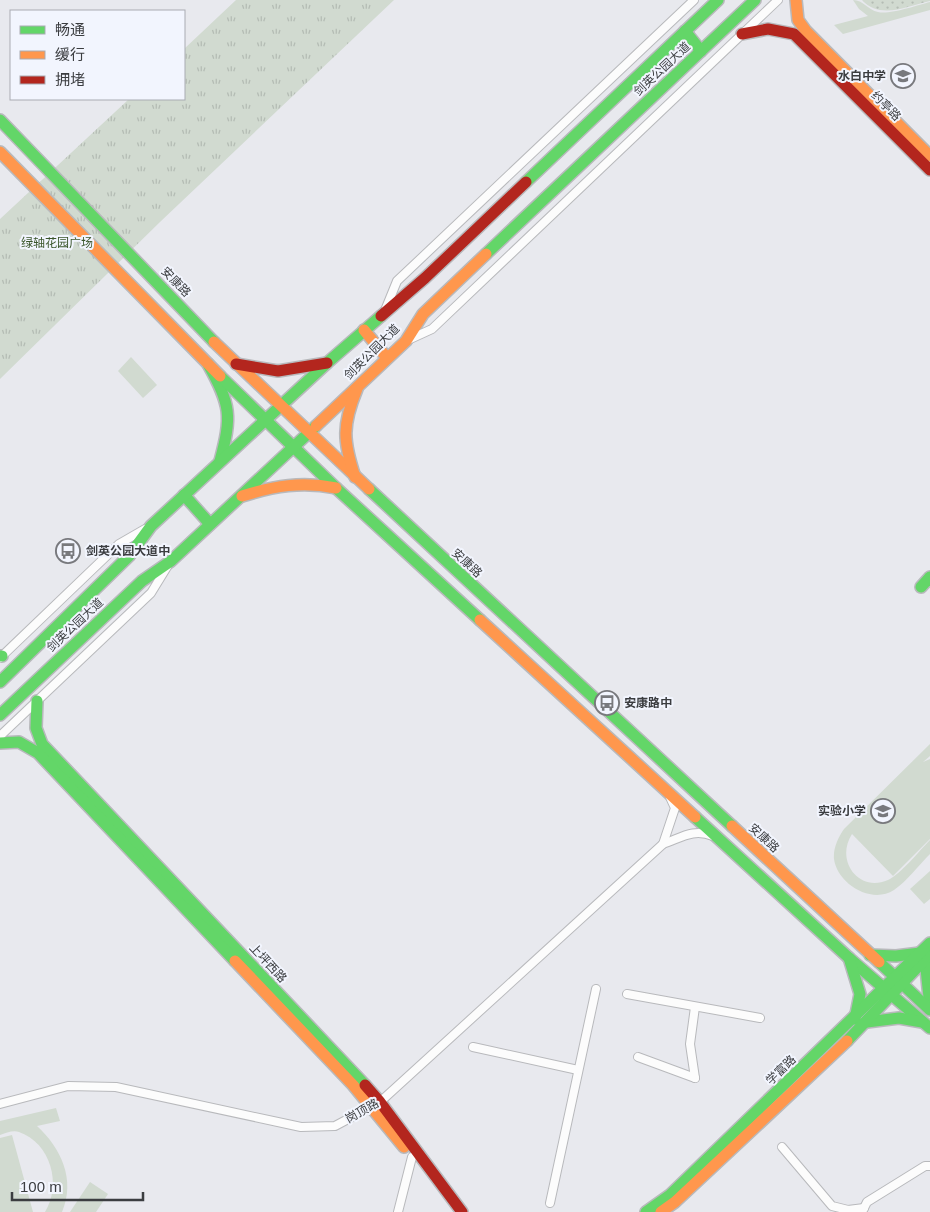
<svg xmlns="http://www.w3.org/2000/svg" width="930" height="1212" viewBox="0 0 930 1212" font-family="Arial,'Noto Sans SC',sans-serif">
  <defs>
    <pattern id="grass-dots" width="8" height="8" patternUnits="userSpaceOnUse" patternTransform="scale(1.25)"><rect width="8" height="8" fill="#d1dad0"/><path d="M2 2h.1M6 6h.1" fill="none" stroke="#b4bcb4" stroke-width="1.8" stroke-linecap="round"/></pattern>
    <pattern id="park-tufts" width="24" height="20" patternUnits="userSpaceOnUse" patternTransform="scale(1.25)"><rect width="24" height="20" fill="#d1dad0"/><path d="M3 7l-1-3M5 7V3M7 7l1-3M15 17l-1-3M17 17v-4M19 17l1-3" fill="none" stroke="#b4bcb4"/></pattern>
  </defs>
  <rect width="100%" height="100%" fill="#e8e9ee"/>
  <path fill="url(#grass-dots)" d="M862,0h68v1c-22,5 -50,19 -68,-1z"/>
  <polygon fill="url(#park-tufts)" points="236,0 394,0 160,222 0,379 0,219 129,99 184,99 184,49"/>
  <g fill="#d1dad0">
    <path d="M853,0c10,0 15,10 25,12 11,3 40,-7 52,-10v8l-87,24 -9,-9 34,-9 -9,-7z"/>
    <polygon points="131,357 157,385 143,398 118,371"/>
    <path d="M930,744v12l-7,6 7,-3v80l-37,37 -41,-42c-17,26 6,59 36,46 13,-6 31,-29 42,-40v14c-11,11 -23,27 -36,36 -23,15 -57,-7 -60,-31 -1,-11 4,-21 10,-30z"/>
    <polygon points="930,871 930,899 924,904 910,889"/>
    <path d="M56,1108l4,13 -23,5c24,22 39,54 25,86h-17c17,-27 6,-69 -26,-80 -6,-2 -13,1 -19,3v-14z"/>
    <polygon points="12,1135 33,1212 0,1212 0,1138"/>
    <polygon points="90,1182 108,1194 96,1212 70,1212"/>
  </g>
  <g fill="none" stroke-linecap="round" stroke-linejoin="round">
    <defs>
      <g id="street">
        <polyline points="386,308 397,281 694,0"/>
        <polyline points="408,340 432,329 778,0"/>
        <polyline points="0,658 119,544 145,529"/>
        <polyline points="0,736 151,593 167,567"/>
        <polyline points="663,844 675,808 670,797"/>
        <polyline points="627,994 760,1018"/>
        <polyline points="695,1007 690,1044 695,1078"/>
        <polyline points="473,1047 578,1070"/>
        <polyline points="638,1057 695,1078"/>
        <path d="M0,1104l68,-18 48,1 185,40 34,-1 45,-24 283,-258c18,-6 30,-16 50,-8"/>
        <polyline points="782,1147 832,1206 848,1210 864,1208"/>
        <polyline points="550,1203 596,989"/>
        <polyline points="398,1212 412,1157"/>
        <polyline points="862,1212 867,1202 925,1166 930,1166"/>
      </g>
      <g id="fast">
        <polyline points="685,31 701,51"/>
        <polyline points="0,120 214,342"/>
        <polyline points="526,182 718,0"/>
        <polyline points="486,254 755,0"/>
        <path d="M208,364c23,41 24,52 12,97"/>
        <polyline points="220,376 336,488 480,620"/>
        <polyline points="369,489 732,826"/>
        <polyline points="184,495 210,524"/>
        <polyline points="921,587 930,577"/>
        <polyline points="0,656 2,656"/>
        <polyline points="0,682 129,556 151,526 327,363 381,316"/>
        <polyline points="37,701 36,728 42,744 365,1085"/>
        <polyline points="0,715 142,581 171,561 316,426"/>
        <polyline points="0,743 19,742 38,753 235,961"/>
        <polyline points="695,817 849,958 930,1028"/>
        <polyline points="870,955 896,956 920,953"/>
        <polyline points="849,958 860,994 855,1019"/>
        <polyline points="925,959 930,1007"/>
        <polyline points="879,962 930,1010"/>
        <polyline points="867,1022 899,1018 922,1022"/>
        <polyline points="847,1041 930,954"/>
        <polyline points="646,1212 670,1195 930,943"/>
      </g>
      <g id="slow">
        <polyline points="796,0 798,20 806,31 930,156"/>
        <polyline points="0,152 220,376"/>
        <polyline points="364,330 387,358"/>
        <polyline points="214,342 369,489"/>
        <polyline points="316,426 406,341 423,314 486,254"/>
        <path d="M355,477c-12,-36 -13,-52 2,-88"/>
        <path d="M242,496c32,-10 60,-15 94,-8"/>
        <polyline points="480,620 695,817"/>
        <polyline points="732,826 879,962"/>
        <polyline points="235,961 353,1085 404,1147"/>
        <polyline points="661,1212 675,1202 847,1041"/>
      </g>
      <g id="jam">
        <polyline points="742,34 768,29 794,34 930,170"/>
        <polyline points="381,316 425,278 526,182"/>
        <polyline points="236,364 278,371 327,363"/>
        <polyline points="365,1085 380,1102 462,1212"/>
      </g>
    </defs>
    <use href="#street" stroke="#b8b9bc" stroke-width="10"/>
    <use href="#fast" stroke="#b8b9bc" stroke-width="14"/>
    <use href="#slow" stroke="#b8b9bc" stroke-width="14"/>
    <use href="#jam" stroke="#b8b9bc" stroke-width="14"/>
    <use href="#street" stroke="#fcfcfc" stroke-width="8"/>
    <use href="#fast" stroke="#63d668" stroke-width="11"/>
    <use href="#slow" stroke="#ff974d" stroke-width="11"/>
    <use href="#jam" stroke="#b3261e" stroke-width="11"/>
  </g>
  <defs>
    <symbol id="school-ring" viewBox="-11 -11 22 22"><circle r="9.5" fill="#f2f5fe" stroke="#78797d" stroke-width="1.5"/><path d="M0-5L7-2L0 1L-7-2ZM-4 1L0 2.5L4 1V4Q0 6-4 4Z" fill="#78797d"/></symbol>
    <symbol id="bus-ring" viewBox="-11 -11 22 22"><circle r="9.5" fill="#f2f5fe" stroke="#78797d" stroke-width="1.5"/><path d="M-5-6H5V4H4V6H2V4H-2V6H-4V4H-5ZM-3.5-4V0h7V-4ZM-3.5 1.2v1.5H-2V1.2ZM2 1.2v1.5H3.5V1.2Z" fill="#78797d"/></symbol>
  </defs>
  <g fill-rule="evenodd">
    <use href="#school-ring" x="889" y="62" width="28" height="28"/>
    <use href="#bus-ring" x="54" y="537" width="28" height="28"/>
    <use href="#bus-ring" x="593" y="689" width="28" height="28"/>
    <use href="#school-ring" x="869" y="797" width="28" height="28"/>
  </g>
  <g text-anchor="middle" stroke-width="4" stroke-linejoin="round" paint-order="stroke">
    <g font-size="12" fill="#3b3d40" stroke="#f2f5fe">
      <text transform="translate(662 69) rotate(-43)" y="4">剑英公园大道</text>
      <text transform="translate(886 106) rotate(45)" y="4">约亭路</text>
      <text transform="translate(176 282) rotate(46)" y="4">安康路</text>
      <text transform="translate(372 352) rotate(-45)" y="4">剑英公园大道</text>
      <text transform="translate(467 563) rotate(43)" y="4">安康路</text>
      <text transform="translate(75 625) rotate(-43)" y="4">剑英公园大道</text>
      <text transform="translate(764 838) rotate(43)" y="4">安康路</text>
      <text transform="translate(268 963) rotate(47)" y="4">上坪西路</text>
      <text transform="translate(781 1070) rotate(-44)" y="4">学富路</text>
      <text transform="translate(362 1111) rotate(-29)" y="4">岗顶路</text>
    </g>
    <g font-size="12" font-weight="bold" fill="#3b3d40" stroke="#f2f5fe" text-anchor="end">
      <text x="886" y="80">水白中学</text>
      <text x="86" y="555" text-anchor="start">剑英公园大道中</text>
      <text x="624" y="707" text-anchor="start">安康路中</text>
      <text x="866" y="815">实验小学</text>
    </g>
    <g font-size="12" fill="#3a552b" stroke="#f2f5fe">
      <text x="57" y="247">绿轴花园广场</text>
    </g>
  </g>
  <rect x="10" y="10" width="175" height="90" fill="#f2f5fe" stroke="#a9abb2"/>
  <rect x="20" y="26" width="25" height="8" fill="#63d668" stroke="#a9abb2"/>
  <text x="55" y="35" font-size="15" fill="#3b3d40">畅通</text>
  <rect x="20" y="51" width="25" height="8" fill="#ff974d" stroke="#a9abb2"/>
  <text x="55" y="60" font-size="15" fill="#3b3d40">缓行</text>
  <rect x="20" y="76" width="25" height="8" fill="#b3261e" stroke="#a9abb2"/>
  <text x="55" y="85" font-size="15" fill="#3b3d40">拥堵</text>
  <path d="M12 1192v8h131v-8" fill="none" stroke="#3b3d40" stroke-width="2.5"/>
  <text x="20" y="1192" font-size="15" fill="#3b3d40" stroke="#f2f5fe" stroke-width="4" paint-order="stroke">100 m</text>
</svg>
